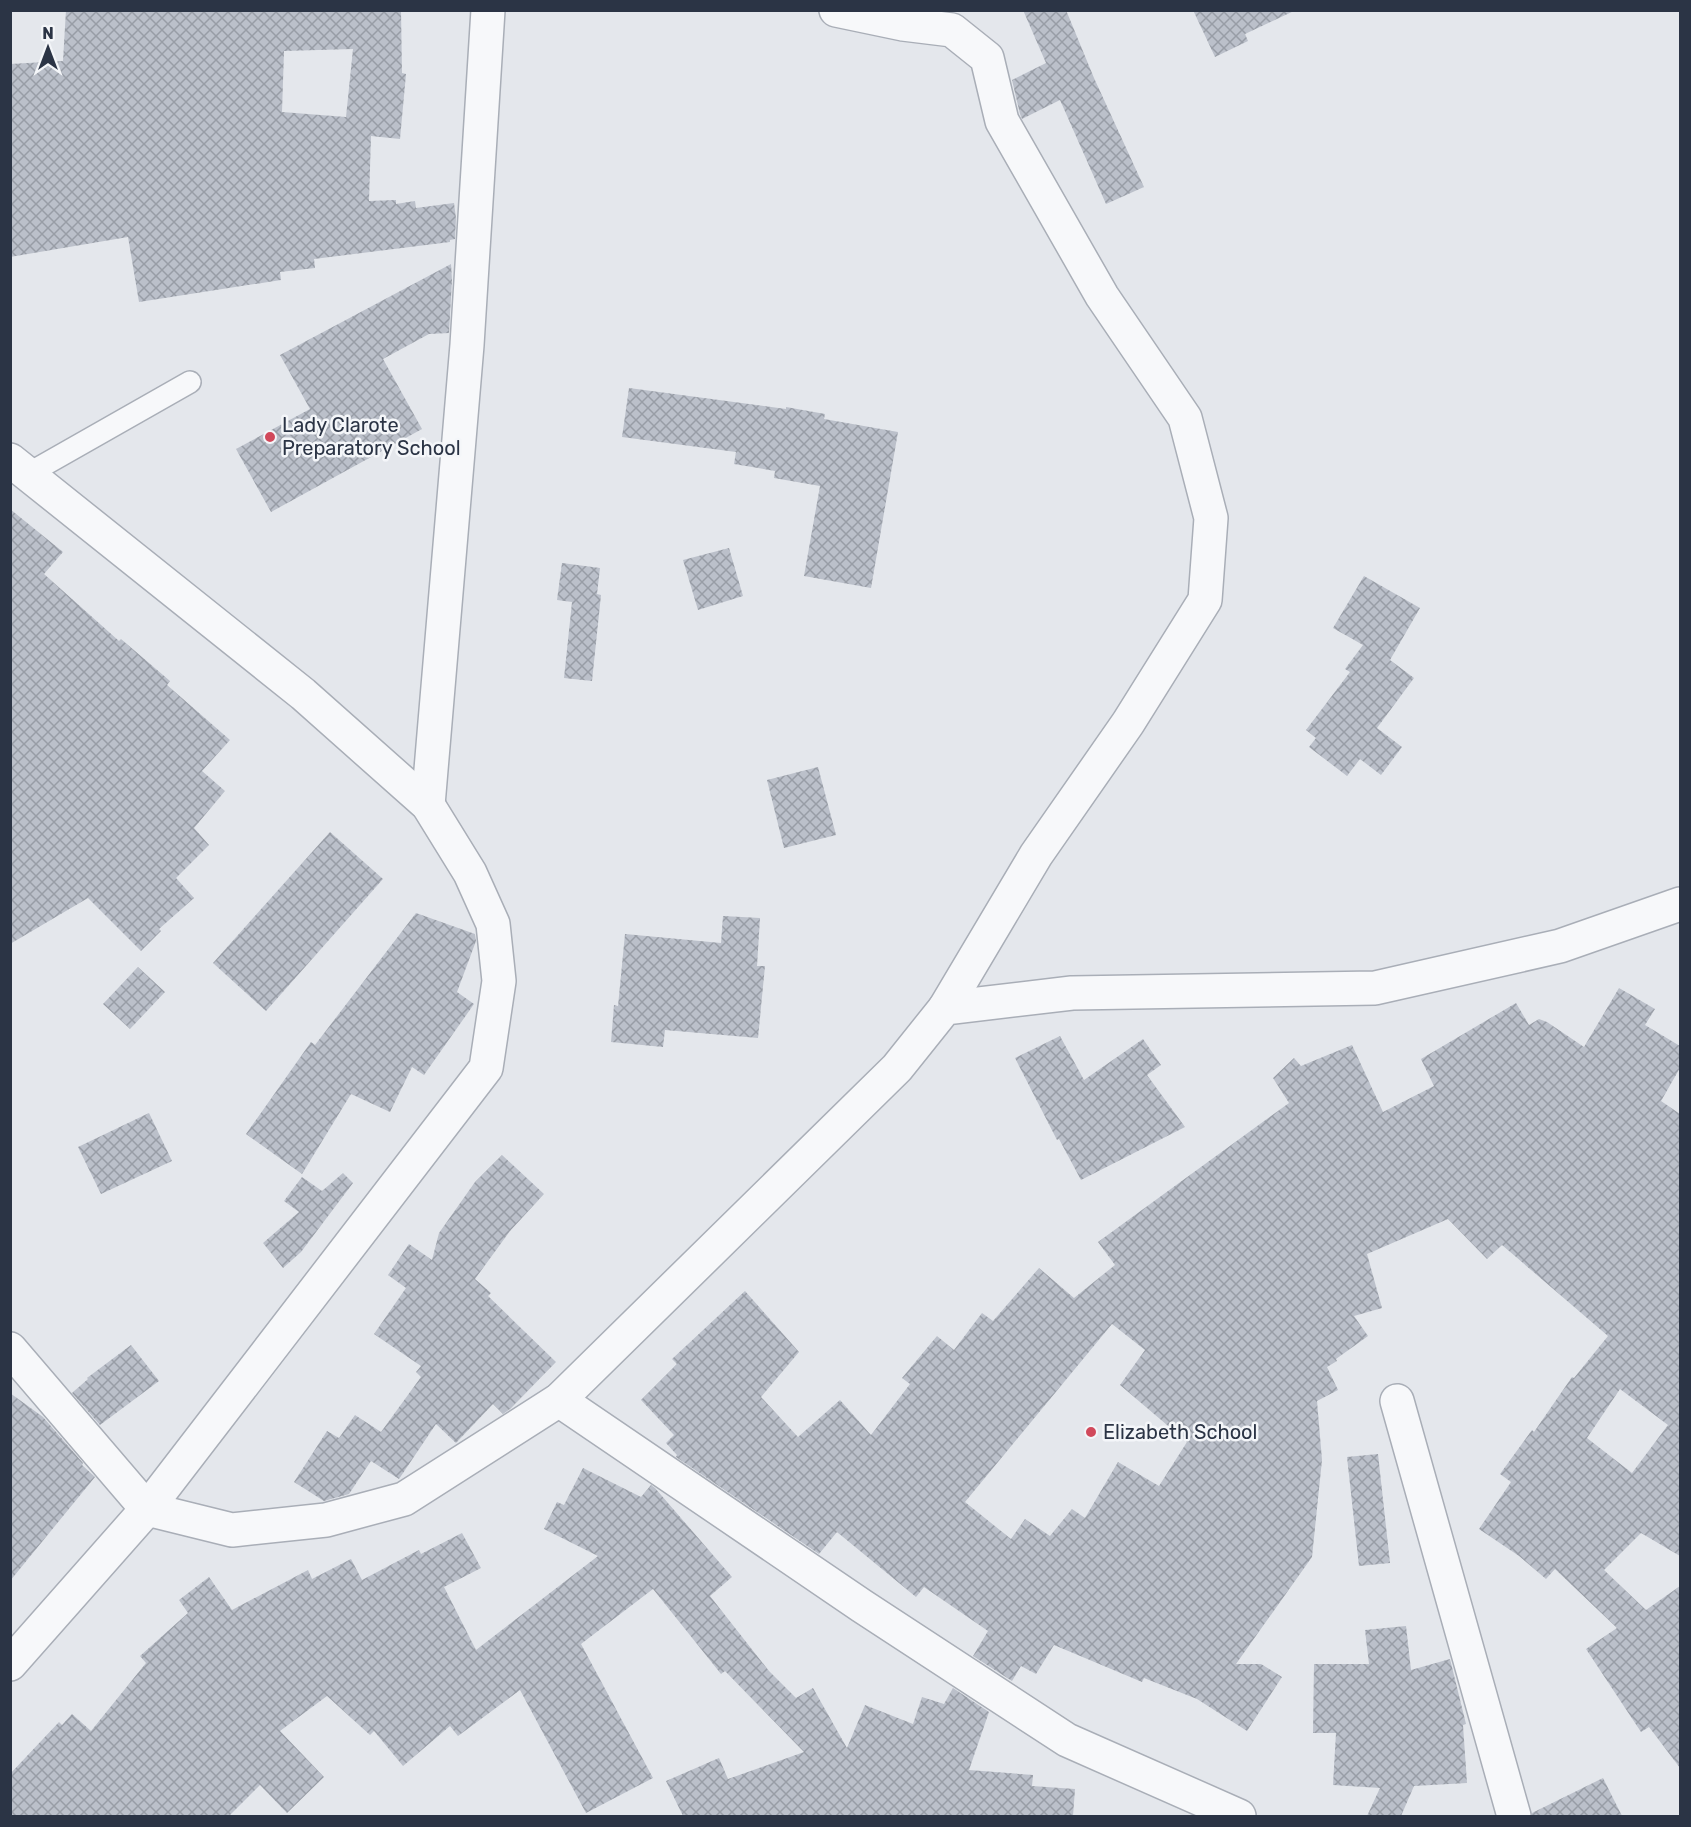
<svg xmlns="http://www.w3.org/2000/svg" width="1691" height="1827" viewBox="0 0 1691 1827" font-family="Rubik,sans-serif">
  <defs>
    <pattern id="building-cross-hatch" width="8" height="8" patternUnits="userSpaceOnUse" patternTransform="scale(1.5)"><rect width="8" height="8" fill="#bbc0ca"/><path d="M0 0l8 8M0 8l8-8" fill="none" stroke="#989da6"/></pattern>
  </defs>
  <rect width="100%" height="100%" fill="#e4e7ec"/>
  <g fill="url(#building-cross-hatch)" fill-rule="evenodd">
    <path d="M66,10h335l1,63 4,1 -6,65 -29,-3 -2,65 27,-1v4l19,-3 1,7 38,-5 2,15 -1,21 -5,1v2l-136,17 1,9 -35,4 1,8 -142,22 -11,-65 -118,20v-193l53,-3zM353,49l-7,68 -64,-5 2,-61z"/>
    <polygon points="1023,10 1066,10 1094,78 1144,187 1106,204 1060,100 1022,119 1020,114 1012,80 1046,63"/>
    <polygon points="1193,10 1296,10 1245,34 1248,41 1215,57"/>
    <polygon points="451,264 452,280 449,333 429,334 383,359 422,429 271,512 236,449 310,409 280,355"/>
    <polygon points="629,388 786,409 786,407 825,414 824,419 898,432 871,588 804,576 820,486 774,478 775,471 734,464 736,452 622,437"/>
    <polygon points="10,509 63,552 44,574 119,641 121,639 170,681 167,685 230,740 202,771 225,791 194,828 209,845 176,878 194,898 159,929 161,931 141,951 88,898 10,944"/>
    <polygon points="729,548 743,596 698,610 683,560"/>
    <polygon points="562,563 600,568 597,594 601,595 592,681 564,678 572,602 557,600"/>
    <polygon points="1364,576 1420,608 1390,660 1414,678 1377,728 1402,747 1381,775 1360,759 1347,776 1309,747 1316,738 1306,730 1350,672 1345,669 1363,645 1333,628"/>
    <polygon points="818,767 836,835 784,848 767,780"/>
    <polygon points="330,832 383,879 266,1011 213,963"/>
    <polygon points="416,913 475,934 476,941 457,992 474,1004 424,1075 412,1067 390,1112 351,1094 302,1174 246,1134 311,1042 315,1045"/>
    <polygon points="723,916 760,918 757,966 765,966 758,1038 665,1030 663,1047 611,1042 614,1005 618,1006 625,934 721,943"/>
    <polygon points="138,967 165,992 130,1029 103,1004"/>
    <path d="M1619,988l36,21 -10,16 35,21v22l-19,33 19,13v442l-39,-23 -37,37 42,40 34,-24v182l-31,-41 -8,5 -55,-83 31,-21 -62,-59 -9,10 -27,-23 -40,-27 32,-47 -11,-8 32,-44 2,2 38,-55 2,1 34,-42 -106,-91 -15,14 -39,-40 -81,35 15,54 -28,8 14,20 -32,23 1,2 -10,6 11,23 -21,11 5,59 -10,97 -76,107h25l21,13 -35,54 -50,-32 -53,-21 -2,4 -88,-37 -18,29 -15,-8 -9,15 -39,-25 15,-25 -64,-44 -8,10 -79,-65 -18,22 -143,-97 1,-2 -11,-12 8,-8 -33,-35 36,-36 -5,-5 73,-68 54,61 -38,45 37,40 42,-37 31,35 39,-51 -8,-6 35,-42 17,14 28,-37 11,8 46,-53 35,30 41,-33 -17,-23 191,-139 -16,-25 21,-20 7,8 51,-21 31,67 51,-26 -13,-27 95,-56 13,22 10,-6 8,3 37,25zM1112,1324l33,26 -25,35 67,57 -28,44 -41,-24 -33,56 -13,-9 -22,27 -25,-17 -14,20 -46,-37zM1620,1389l48,36 -36,48 -45,-35z"/>
    <polygon points="1060,1036 1084,1080 1143,1039 1161,1065 1147,1075 1185,1127 1081,1180 1059,1139 1057,1140 1015,1058"/>
    <polygon points="149,1113 172,1161 101,1194 78,1147"/>
    <polygon points="502,1155 544,1194 510,1231 475,1279 491,1293 488,1296 556,1362 510,1409 503,1414 493,1404 456,1443 436,1424 399,1479 371,1461 349,1494 324,1501 294,1482 327,1431 339,1438 355,1415 381,1432 421,1377 416,1372 421,1366 374,1334 406,1288 388,1275 409,1244 432,1260 439,1233 475,1182"/>
    <polygon points="343,1173 353,1183 301,1252 283,1268 263,1243 299,1212 284,1201 302,1177 322,1191"/>
    <polygon points="131,1345 159,1381 100,1425 72,1393 88,1379 87,1378"/>
    <polygon points="10,1393 43,1417 83,1463 82,1465 95,1477 10,1581"/>
    <polygon points="1378,1454 1390,1563 1359,1566 1347,1457"/>
    <polygon points="583,1468 641,1497 651,1485 655,1488 732,1577 710,1596 769,1671 796,1698 813,1688 847,1748 865,1705 913,1724 922,1697 944,1704 953,1688 989,1712 969,1770 1033,1775 1032,1786 1075,1789 1073,1816 683,1816 666,1781 719,1758 728,1779 804,1752 725,1671 721,1674 653,1589 581,1644 653,1778 586,1813 520,1690 458,1736 450,1726 403,1766 374,1731 370,1735 327,1696 280,1731 324,1777 287,1813 260,1785 229,1816 10,1816 10,1774 59,1722 62,1725 72,1714 91,1731 146,1663 140,1656 188,1613 179,1600 209,1577 232,1610 308,1570 312,1579 351,1559 362,1580 419,1550 421,1554 462,1533 481,1568 444,1587 476,1650 598,1556 544,1529 557,1502 564,1505"/>
    <polygon points="1406,1626 1411,1670 1450,1659 1466,1724 1463,1725 1467,1783 1414,1786 1401,1816 1367,1816 1380,1788 1333,1785 1336,1733 1313,1733 1314,1664 1369,1664 1365,1630"/>
    <polygon points="1603,1778 1622,1816 1532,1816 1532,1813"/>
  </g>
  <g fill="none" stroke-linecap="round" stroke-linejoin="round">
    <defs>
      <polyline id="service" points="28,474 190,382"/>
      <g id="minor">
        <polyline points="836,10 903,24 952,30 987,58 1002,121 1102,296 1185,418 1211,518 1205,600 1128,723 1036,855 945,1008"/>
        <polyline points="428,805 467,345 488,10"/>
        <polyline points="10,1349 147,1509 232,1530 326,1520 404,1499 559,1400 897,1068 945,1008 1072,993 1375,988 1560,946 1680,904"/>
        <polyline points="559,1400 862,1606 1067,1740 1239,1816"/>
        <polyline points="1397,1401 1514,1816"/>
      </g>
      <polyline id="tertiary" points="10,460 303,694 428,805 470,873 493,924 499,981 486,1068 147,1509 10,1664"/>
    </defs>
    <use href="#service" stroke="#a9aeb7" stroke-width="24"/>
    <use href="#minor" stroke="#a9aeb7" stroke-width="36"/>
    <use href="#tertiary" stroke="#a9aeb7" stroke-width="36"/>
    <use href="#service" stroke="#f7f8fa" stroke-width="21"/>
    <use href="#minor" stroke="#f7f8fa" stroke-width="33"/>
    <use href="#tertiary" stroke="#f7f8fa" stroke-width="33"/>
  </g>
  <g fill="#d1495b" stroke="#f4f6f9" stroke-width="2">
    <circle cx="270" cy="437" r="6"/>
    <circle cx="1091" cy="1432" r="6"/>
  </g>
  <g text-anchor="middle" stroke-width="5" stroke-linejoin="round" paint-order="stroke">
    <g font-size="20" fill="#2b3445" stroke="#f4f6f9" text-anchor="start">
      <text x="282" y="432">Lady Clarote<tspan x="282" dy="23">Preparatory School</tspan></text>
      <text x="1103" y="1439">Elizabeth School</text>
    </g>
  </g>
  <rect width="1691" height="1827" fill="none" stroke="#2b3445" stroke-width="24"/>
  <g transform="translate(48 48)" stroke="#f4f6f9" stroke-width="4.5" paint-order="stroke">
  <path d="M0-4.5L10 22L0 15L-10 22Z" fill="#2b3445"/>
  <text y="-9" font-size="16" font-weight="bold" text-anchor="middle" fill="#2b3445">N</text>
  </g>
</svg>
